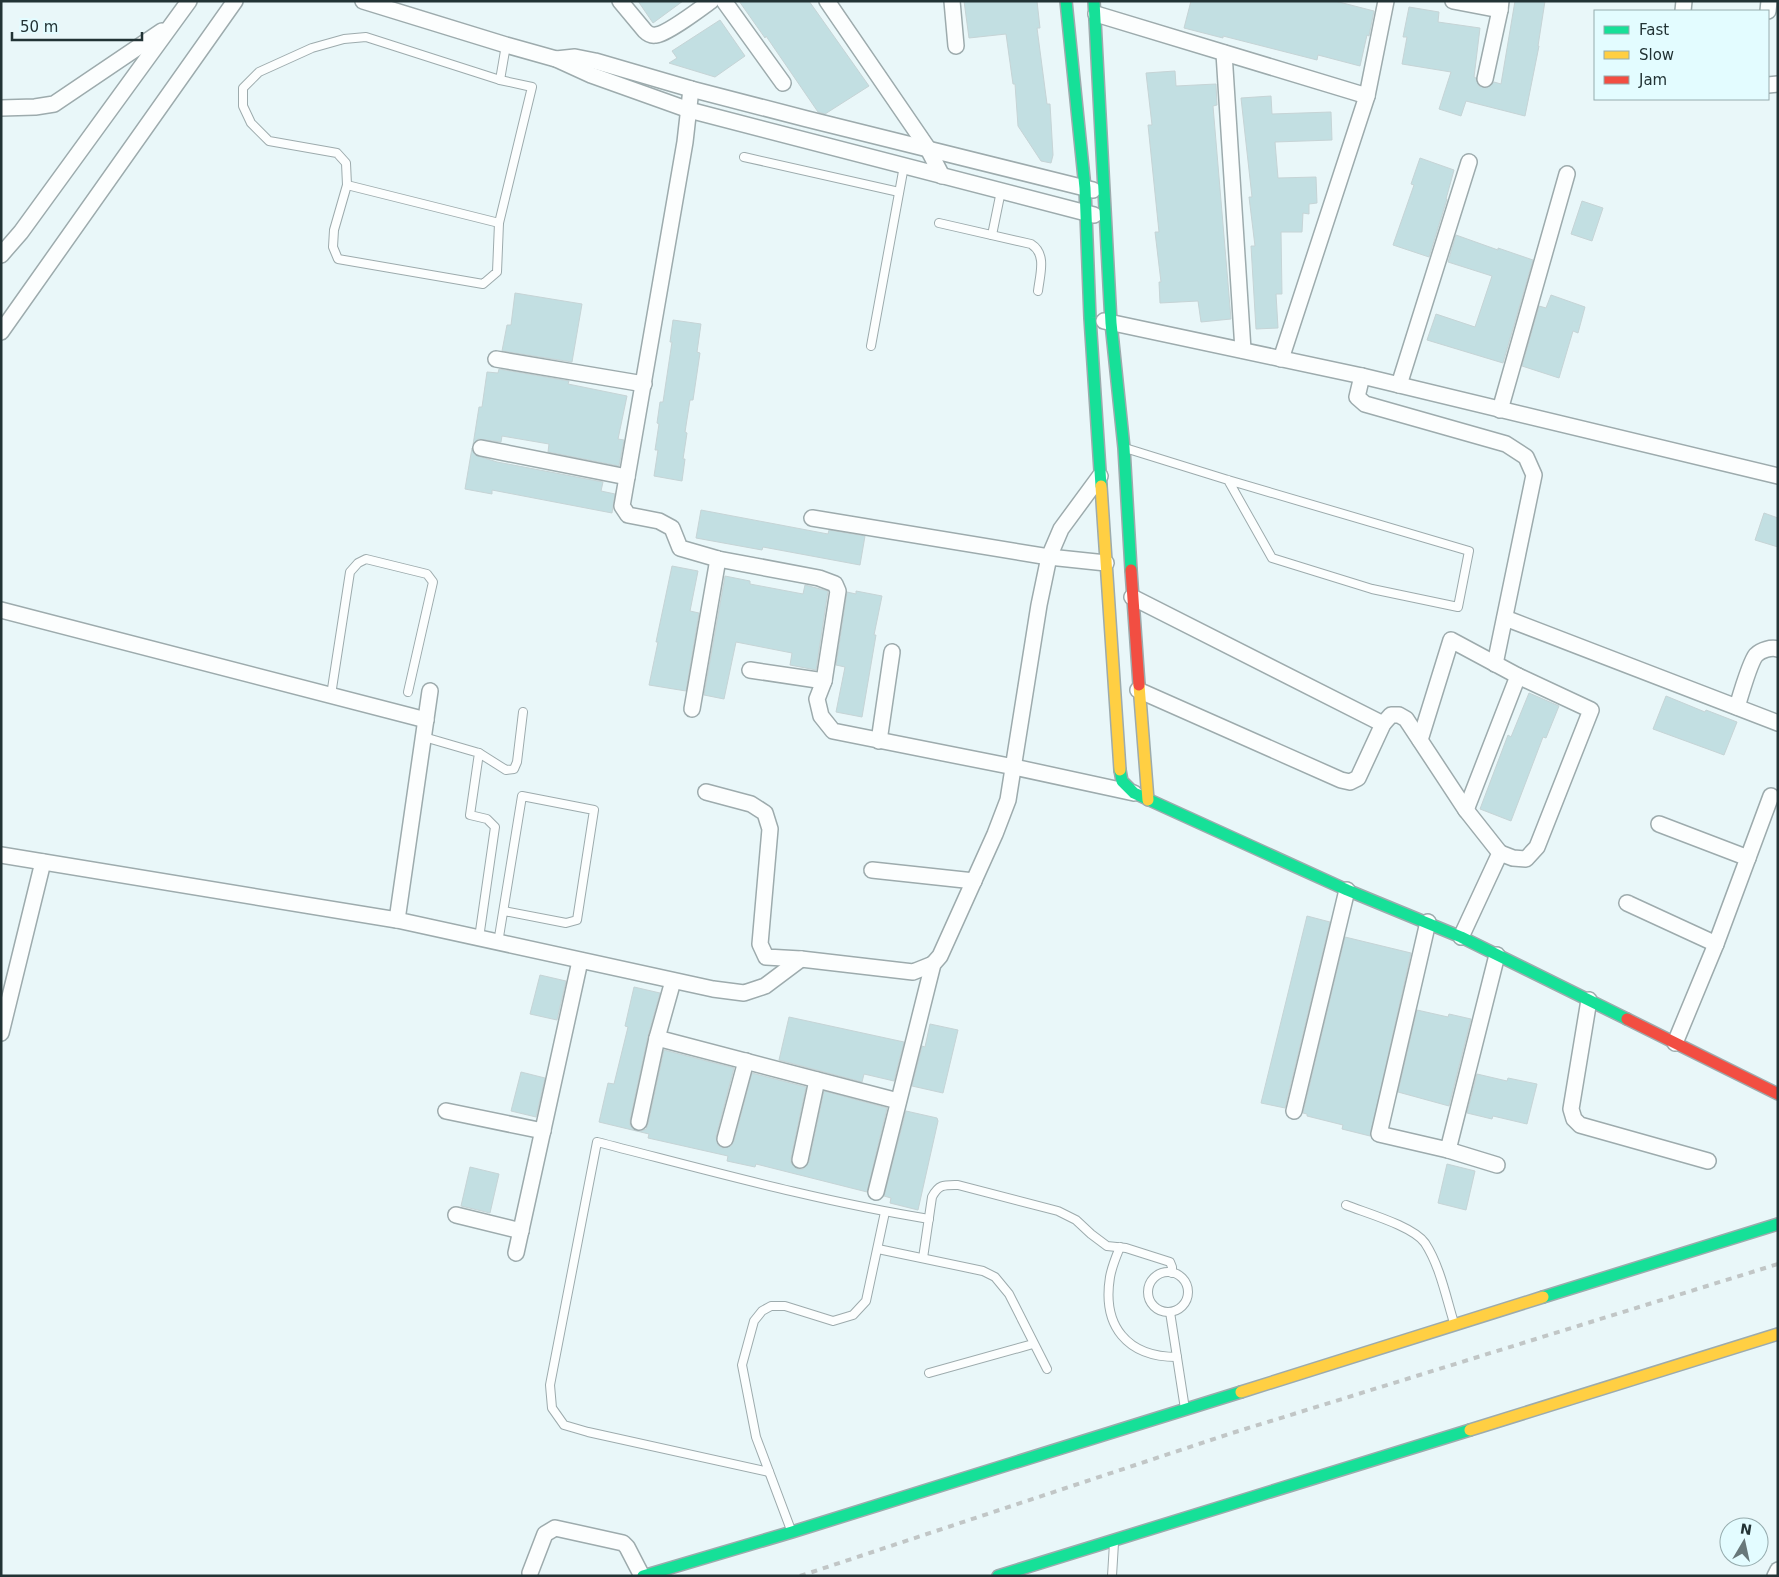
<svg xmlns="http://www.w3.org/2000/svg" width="1779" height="1577" viewBox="0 0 1779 1577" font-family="'DejaVu Sans',sans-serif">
  <rect width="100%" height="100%" fill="#e9f7f9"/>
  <g fill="#c2dfe2" stroke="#c6d4d6">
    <polygon points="638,1 683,1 653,23"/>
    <polygon points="739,1 809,1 869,86 825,114 818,112 766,36 765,38"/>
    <polygon points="964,1 1037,1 1040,28 1037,28 1047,104 1050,104 1053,155 1051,163 1041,161 1018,126 1015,84 1013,84 1006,34 969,38"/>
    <polygon points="1191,1 1335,1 1374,11 1369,36 1367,35 1360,66 1318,55 1317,60 1223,36 1223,38 1184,28"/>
    <polygon points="1515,1 1545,1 1538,46 1539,46 1525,116 1466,101 1461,116 1439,109 1451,72 1402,64 1407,37 1403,37 1409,7 1439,12 1438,22 1480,28 1474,77 1476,78 1479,86 1487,88 1494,82 1501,84"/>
    <polygon points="720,20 745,56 715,77 669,63 677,58 672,51"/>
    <polygon points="1175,71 1176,86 1216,84 1217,105 1213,106 1231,319 1201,322 1198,301 1160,303 1159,282 1161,282 1155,232 1159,232 1148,125 1152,125 1146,73"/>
    <polygon points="1271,96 1272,114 1331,112 1332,140 1275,142 1278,178 1316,177 1317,203 1309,204 1309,214 1303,213 1302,232 1281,232 1282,294 1276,294 1278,328 1256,329 1251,246 1255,246 1249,197 1252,197 1241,98"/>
    <polygon points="1420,158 1454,170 1446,199 1447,199 1429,257 1393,245 1414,185 1411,184"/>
    <polygon points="1582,201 1603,208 1592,241 1571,234"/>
    <polygon points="1456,235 1498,250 1498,248 1533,260 1503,363 1427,340 1436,314 1475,327 1492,276 1448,262"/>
    <polygon points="515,293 582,304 572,362 502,351 507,325 511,325"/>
    <polygon points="1551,295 1585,307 1578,333 1573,331 1559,378 1522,366 1539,306 1546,308"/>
    <polygon points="673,320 701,324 697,352 700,353 693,400 690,400 685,432 687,433 683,459 685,459 682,481 654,476 658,450 655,450 659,424 657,423 660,402 663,402 672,342 670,342"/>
    <polygon points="499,369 569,381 568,384 627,396 618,439 624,440 619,466 548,452 549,444 502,436 501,442 478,439 473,445 479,407 482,407 487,372 498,373"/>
    <polygon points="472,448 475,455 497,462 603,482 601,491 615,494 612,513 492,490 492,494 465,489"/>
    <polygon points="701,510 828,534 829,530 865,536 860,565 763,547 762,550 696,538"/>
    <polygon points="1764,513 1778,518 1778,547 1755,540"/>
    <polygon points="672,566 698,571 690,611 699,613 686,691 649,685 658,642 656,642"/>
    <polygon points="725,576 750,581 750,584 803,594 805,585 828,591 816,670 790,665 792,653 736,642 724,699 704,695"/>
    <polygon points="856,591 882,596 874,635 876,635 862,717 836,712 845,667 836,665 847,592 856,594"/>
    <polygon points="1529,693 1559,706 1546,738 1543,737 1511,821 1480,809 1508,735 1511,737"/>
    <polygon points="1666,696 1705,712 1706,710 1737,722 1724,755 1653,729"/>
    <polygon points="1307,916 1330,922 1285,1108 1261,1103"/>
    <polygon points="1345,937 1411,953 1370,1136 1342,1129 1343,1125 1307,1116 1307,1114 1303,1113"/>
    <polygon points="540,975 566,981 557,1020 530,1014"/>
    <polygon points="634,987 660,993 648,1036 630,1120 630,1125 633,1129 641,1131 646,1129 648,1124 664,1050 734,1068 716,1137 718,1145 723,1148 731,1146 734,1141 752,1073 806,1087 791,1158 791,1163 798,1169 803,1169 809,1162 824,1091 887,1108 867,1192 756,1164 755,1167 727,1161 728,1156 648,1138 649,1134 599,1122 608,1083 614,1084 628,1027 625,1026"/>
    <polygon points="1417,1010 1448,1017 1449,1014 1471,1019 1449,1106 1398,1092"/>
    <polygon points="789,1017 904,1042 894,1081 864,1074 862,1082 779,1060"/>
    <polygon points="930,1024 958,1030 943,1093 912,1086 922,1046 925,1047"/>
    <polygon points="521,1072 545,1078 536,1117 511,1111"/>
    <polygon points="1477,1074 1507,1081 1508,1078 1537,1084 1527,1124 1493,1116 1492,1119 1467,1113"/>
    <polygon points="906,1111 937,1118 938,1121 918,1210 890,1203 891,1198 884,1196"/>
    <polygon points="1447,1164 1475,1171 1466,1210 1438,1203"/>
    <polygon points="470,1167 499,1174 490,1213 461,1206"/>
  </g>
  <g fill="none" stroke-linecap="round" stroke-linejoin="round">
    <defs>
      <g id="lane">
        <polygon points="366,37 500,80 532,87 499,223 497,272 483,284 338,259 333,247 334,230 347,185 346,163 337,153 269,141 251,123 243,106 243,88 259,72 312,48 344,39"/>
        <polyline points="500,80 506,45"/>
        <polyline points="744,157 899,192"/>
        <polyline points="347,185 499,223"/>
        <path d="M939,223l92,21c16,10 9,30 7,47"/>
        <polyline points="992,235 1001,191"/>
        <polyline points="871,346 904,166"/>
        <polyline points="1125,448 1228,480 1469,551 1458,607 1372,589 1272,558 1228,480"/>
        <polyline points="331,695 350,572 358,563 366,559 427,574 433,582 408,692"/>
        <polyline points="424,737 479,753 470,815 487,819 495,827 479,938"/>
        <polyline points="479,753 506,770 514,769 517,762 523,712"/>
        <polyline points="498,943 522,796 594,810 577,920 566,923 504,911"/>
        <path d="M1346,1205c20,8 67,21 79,38 15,23 21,54 29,80"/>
        <path d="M1120,1247c-4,10 -8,19 -10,30 -8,49 17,80 67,80"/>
        <polyline points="878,1249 983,1271 995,1277 1009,1294 1047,1369"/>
        <path d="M923,1258l9,-61c7,-13 12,-12 26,-12l100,26 18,9 15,14 16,12 19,2 44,14 2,5v6"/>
        <circle cx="1168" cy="1292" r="20"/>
        <polyline points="1170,1312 1185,1409"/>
        <polyline points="929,1373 1033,1344"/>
        <path d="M769,1472l-181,-40 -24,-7 -12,-17 -2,-23 47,-243c110,28 220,59 332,77"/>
        <polyline points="791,1530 756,1437 742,1365 754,1321 762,1311 771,1306 785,1306 833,1321 853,1315 866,1301 885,1212"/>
        <polyline points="1112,1576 1114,1543"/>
      </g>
      <g id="street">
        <polyline points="363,1 506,45 556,59 591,75 689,110 1094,215"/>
        <path d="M620,1l25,30c3,3 6,5 11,4 11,-1 44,-26 55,-34"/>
        <polyline points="724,1 783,83"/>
        <polyline points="827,1 927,147 942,176"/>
        <polyline points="952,1 956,46"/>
        <polyline points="1453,1 1500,10 1501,1"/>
        <polyline points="1683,11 1684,1"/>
        <polyline points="1768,11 1769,1"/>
        <polyline points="1096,14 1367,96"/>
        <polyline points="1224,53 1243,350"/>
        <polyline points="556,59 575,57 595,61 691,89 807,119 1093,190"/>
        <polyline points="1485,79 1500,10"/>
        <polyline points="1768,85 1778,84"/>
        <polyline points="691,89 685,142 622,506 628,515 659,521 672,528 680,548 718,559 819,578 835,584 838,591 824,681 817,699 821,716 833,731 1014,767 1134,793"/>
        <polyline points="1,108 35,107 54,104 162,31"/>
        <polyline points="1,255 21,232 189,1"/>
        <polyline points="1104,321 1362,376 1778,476"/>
        <polyline points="1,332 235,1"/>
        <polyline points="496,359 644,384"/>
        <polyline points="1281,359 1367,96 1386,1"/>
        <polyline points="1362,376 1357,397 1365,404 1506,444 1526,457 1534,475 1495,664"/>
        <polyline points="1399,385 1469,162"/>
        <polyline points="1500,410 1567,174"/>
        <polyline points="481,448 627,477"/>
        <polyline points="812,518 1049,557 1106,563"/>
        <polyline points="1132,597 1383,724"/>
        <polyline points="1,610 426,720"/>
        <polyline points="1505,618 1778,723"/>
        <polyline points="750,670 824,681"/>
        <polyline points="1138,690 1341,780 1350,782 1358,778 1383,724 1391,715 1399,715 1406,719 1466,810 1500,853 1461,937"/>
        <polyline points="430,691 397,920 713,989 744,993 765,986 801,959"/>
        <path d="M1737,707c3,-10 13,-45 19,-52 5,-5 15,-8 22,-6"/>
        <polyline points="692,709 718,559"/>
        <polyline points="1420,740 1451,640 1518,676"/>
        <polyline points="879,741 892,652"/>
        <polyline points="706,792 751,804 765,813 770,829 760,944 766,957 801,959 913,972 933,964"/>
        <polyline points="1466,810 1518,676 1591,710 1537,847 1526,859 1513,858 1500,853"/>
        <polyline points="1659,824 1748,858"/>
        <polyline points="1,855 397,920"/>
        <polyline points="872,870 974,881"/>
        <polyline points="1627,903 1716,944"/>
        <polyline points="1428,922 1379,1134 1448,1150 1497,955"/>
        <polyline points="673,981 657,1038 898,1101"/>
        <polyline points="1589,1000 1571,1109 1574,1119 1580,1125 1708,1161"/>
        <polyline points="1,1033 43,862"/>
        <polyline points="1675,1043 1716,944 1771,796"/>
        <polyline points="446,1111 543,1131"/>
        <polyline points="1294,1111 1347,890"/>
        <polyline points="639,1122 657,1038"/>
        <polyline points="725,1139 746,1061"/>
        <polyline points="1448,1150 1497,1165"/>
        <polyline points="800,1160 817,1080"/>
        <polyline points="876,1192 933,964 940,956 995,834 1008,800 1039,605 1049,557 1061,529 1100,476"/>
        <polyline points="456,1215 521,1231"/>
        <polyline points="516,1253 580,961"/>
        <polyline points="530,1573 545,1534 555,1528 623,1543 627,1547 642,1576"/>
        <polyline points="1775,1576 1778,1570"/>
      </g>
      <g id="fast">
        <polyline points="1066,1 1085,188 1090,318 1101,486"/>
        <polyline points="1094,1 1111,323 1124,448 1131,570"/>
        <polyline points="1120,770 1122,781 1134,793 1347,890 1461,937 1627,1019"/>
        <polyline points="1543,1297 1778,1224"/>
        <polyline points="643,1576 792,1532 1241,1392"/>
        <polyline points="998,1576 1470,1430"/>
      </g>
      <g id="slow">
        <polyline points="1101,486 1120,770"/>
        <polyline points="1139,685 1148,800"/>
        <polyline points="1241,1392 1543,1297"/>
        <polyline points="1470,1430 1778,1334"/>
      </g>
      <g id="jam">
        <polyline points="1131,570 1139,685"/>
        <polyline points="1627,1019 1778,1094"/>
      </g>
    </defs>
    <use href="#lane" stroke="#9dabad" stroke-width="10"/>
    <use href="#street" stroke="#9dabad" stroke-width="18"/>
    <use href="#fast" stroke="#9dabad" stroke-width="14"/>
    <use href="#slow" stroke="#9dabad" stroke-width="14"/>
    <use href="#jam" stroke="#9dabad" stroke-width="14"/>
    <use href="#lane" stroke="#fcfefe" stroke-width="8"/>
    <use href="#street" stroke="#fcfefe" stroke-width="15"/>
    <use href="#fast" stroke="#16e098" stroke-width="11"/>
    <use href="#slow" stroke="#ffcf43" stroke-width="11"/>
    <use href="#jam" stroke="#f24e42" stroke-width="11"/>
    <polyline stroke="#c1c6c6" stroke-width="4" stroke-dasharray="6 6" stroke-linecap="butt" points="800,1576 1229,1434 1778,1264"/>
  </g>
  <rect width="1779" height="1577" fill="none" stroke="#223335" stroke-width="5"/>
  <rect x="1594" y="10" width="175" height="90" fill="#e3fcff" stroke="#96acae"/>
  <rect x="1604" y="26" width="25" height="8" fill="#16e098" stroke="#96acae"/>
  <text x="1639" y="35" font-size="15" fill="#223335">Fast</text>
  <rect x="1604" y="51" width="25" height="8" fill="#ffcf43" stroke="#96acae"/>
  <text x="1639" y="60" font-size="15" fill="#223335">Slow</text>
  <rect x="1604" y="76" width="25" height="8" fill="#f24e42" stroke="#96acae"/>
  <text x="1639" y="85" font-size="15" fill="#223335">Jam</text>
  <g transform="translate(1744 1542) rotate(9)"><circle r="24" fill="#e3fcff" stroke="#96acae"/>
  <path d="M0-4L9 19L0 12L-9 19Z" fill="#68787a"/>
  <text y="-8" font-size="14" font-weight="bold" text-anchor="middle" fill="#223335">N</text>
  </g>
  <path d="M12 32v8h130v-8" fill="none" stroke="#223335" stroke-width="2.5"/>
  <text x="20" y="32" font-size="15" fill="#223335" stroke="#e3fcff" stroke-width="4" paint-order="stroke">50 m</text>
</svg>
